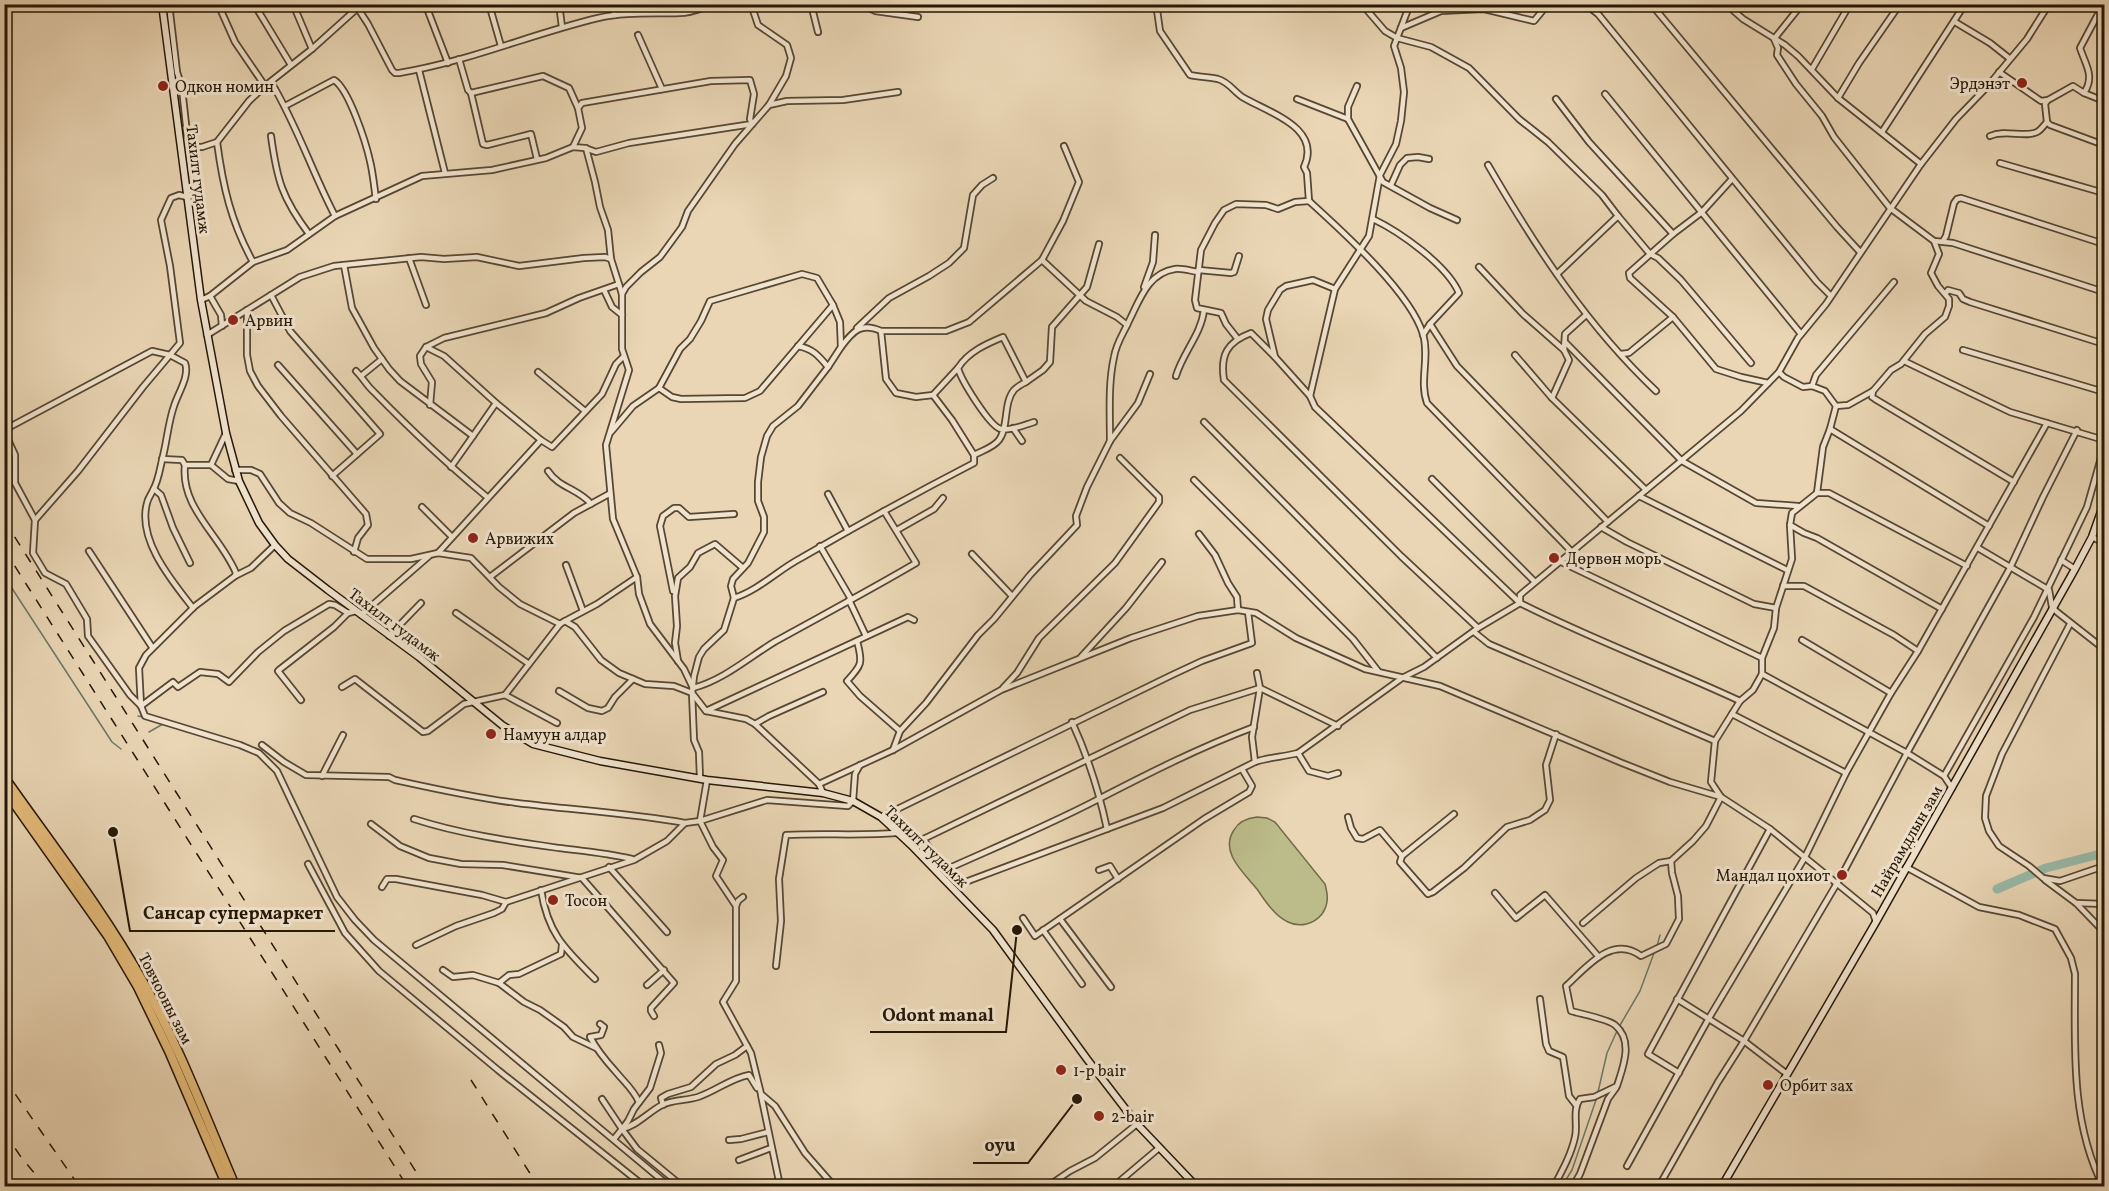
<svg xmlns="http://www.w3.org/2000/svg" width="2109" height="1191" viewBox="0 0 2109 1191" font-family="Vollkorn,serif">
  <rect width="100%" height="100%" fill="#ead6b5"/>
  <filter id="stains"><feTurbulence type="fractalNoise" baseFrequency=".00333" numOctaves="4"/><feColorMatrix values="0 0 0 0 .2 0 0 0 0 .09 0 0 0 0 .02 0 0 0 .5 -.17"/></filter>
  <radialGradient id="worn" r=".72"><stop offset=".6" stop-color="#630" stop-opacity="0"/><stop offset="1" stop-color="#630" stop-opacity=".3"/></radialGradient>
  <path fill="#bcbc8a" stroke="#706a48" stroke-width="1.5" d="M1257,817l10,1 8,4 50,62c3,11 4,20 -3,30 -8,10 -22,14 -34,8 -13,-6 -23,-21 -31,-33 -13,-16 -38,-37 -23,-59 5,-9 14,-12 23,-13z"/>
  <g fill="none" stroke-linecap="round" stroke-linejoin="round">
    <g stroke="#6b7967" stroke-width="1.5">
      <polyline points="4,576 112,742 121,749"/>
      <polyline points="138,716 143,717"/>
      <polyline points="149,732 163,724"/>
      <path d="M316,859c15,32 26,56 53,79"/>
      <polyline points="1657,946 1660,935"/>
      <polyline points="435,994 664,1186"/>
      <polyline points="1619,1027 1640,991 1654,953"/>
      <polyline points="1598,1092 1607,1053 1617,1031"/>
      <polyline points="1562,1186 1572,1170 1597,1097"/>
    </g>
    <polyline stroke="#99baa8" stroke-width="9" points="1997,889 2046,868 2104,853"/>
    <defs>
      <g id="street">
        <polyline points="169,4 177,72 182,88 187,134 191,143 197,147 202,147 217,142 249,101 265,86 312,49 362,4"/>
        <polyline points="218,4 235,42 265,86"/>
        <polyline points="254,4 291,65"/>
        <polyline points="293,4 312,49"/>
        <path d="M355,4l13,20 24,46 3,3h4c68,-11 132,-39 199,-55 27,-6 54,-4 82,-5 12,0 24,-6 35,-9"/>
        <polyline points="427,4 428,11 448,63"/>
        <polyline points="489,4 501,46"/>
        <polyline points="559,4 562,27"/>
        <polyline points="611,4 615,15"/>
        <polyline points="751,4 758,25 787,45 791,58 786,76 769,105"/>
        <polyline points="811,4 818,32"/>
        <polyline points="860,4 875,11 918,17"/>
        <path d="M1160,4l-3,6 3,21 30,44c9,2 19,2 28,4 11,3 17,14 26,19 26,15 78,30 60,69l3,6 2,28c34,31 101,91 114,133 7,23 -4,47 4,69l144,148"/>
        <polyline points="1358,4 1366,9 1385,31 1397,38 1431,47 1469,68 1519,119 1548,142 1602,195 1618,216"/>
        <path d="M1410,4l-16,42 7,22 3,24 -3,29 -5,23 -16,31 -11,61 -34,53 -25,107 5,11 205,196c71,36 147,64 220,98"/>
        <polyline points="1585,4 1598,14 1817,282 1831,296"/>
        <polyline points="1651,4 1837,227 1860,252"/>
        <polyline points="1726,4 1743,19 1785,45 1798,56 1838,98 1921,164"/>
        <polyline points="1802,4 1774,39 1778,48 1777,55 1796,84 1822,116 1834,137 1890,208 1934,241 1953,243 2104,292"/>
        <polyline points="1955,22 1990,43 2009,58"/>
        <polyline points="1401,28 1441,11 1484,9 1534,21 1548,4"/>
        <polyline points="638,35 662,89"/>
        <polyline points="459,59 468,90 471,93 543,76 569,88 578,108"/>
        <polyline points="1812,69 1850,4"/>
        <polyline points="419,70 445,173"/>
        <polyline points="1999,72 2041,101 2048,100 2073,86 2084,93 2104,101"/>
        <path d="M271,82c26,43 41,90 64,134"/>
        <polyline points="1357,86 1348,107 1348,119 1383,182 1430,208 1457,220"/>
        <polyline points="471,93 483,144 487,145 531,134 537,159"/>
        <path d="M2084,93c11,-17 2,-27 -4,-45l17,-32 7,-9"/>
        <polyline points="1605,94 1801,334"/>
        <polyline points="1838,98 1859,63 1900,4"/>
        <polyline points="1297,99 1348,119"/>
        <polyline points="1556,99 1589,142 1673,234"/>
        <polyline points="2047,101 2045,104 2047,122 2050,125 2104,145"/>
        <path d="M285,106l49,-26c15,9 32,63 36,81 3,12 4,25 6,38"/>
        <polyline points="1882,132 1965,4"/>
        <path d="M271,136c6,44 11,62 38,98"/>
        <path d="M1990,136c15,-7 36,2 47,-4 4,-2 7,-7 10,-10"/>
        <path d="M217,142c6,45 14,80 36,120"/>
        <polyline points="1064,146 1079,182 1063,221 1042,260 1086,301 1117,317 1127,325"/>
        <polyline points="586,148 595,182 600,207 608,230 611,259"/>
        <polyline points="2000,163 2104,193"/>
        <path d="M1488,165c47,81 99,161 168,226"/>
        <polyline points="1732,179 1702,212 1673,234 1629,273 1630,278 1673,317 1716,369 1741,377 1768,383"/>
        <polyline points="1391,185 1400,165 1407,158 1418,157 1429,159"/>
        <path d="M1373,219c27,13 74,46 86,74l-29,31 -7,11"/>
        <polyline points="1943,241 1946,236 1954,203 1957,199 1961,198 2104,244"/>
        <polyline points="409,258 426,305"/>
        <polyline points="344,265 352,308 374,348 389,369 400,381 473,436 451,467"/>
        <polyline points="1479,267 1523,314 1564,350"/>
        <polyline points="1199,270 1231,273 1234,272 1239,256"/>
        <polyline points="1557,274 1618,216 1650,254 1658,258 1681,280 1751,363"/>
        <polyline points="1144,287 1153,262 1155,235"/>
        <polyline points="604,290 612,307 622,315"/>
        <polyline points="1946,293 1948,290 1959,293 1963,299 1970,302 2104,344"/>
        <polyline points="622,294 626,287 641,272 660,257 682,227 688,211 735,144 769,105 787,101 843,100 898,92"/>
        <polyline points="271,295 290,331 380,434 332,476"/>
        <polyline points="210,296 221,315 222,326"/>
        <polyline points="201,300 210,296 253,262 287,250 335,216 422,176 492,170 546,158 573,147 585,148 596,152 629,143 752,124 750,119 754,94 750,80 711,81 582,103 578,108 582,128 573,147"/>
        <polyline points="247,310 247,355 250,371 258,386 281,416 366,514 368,525 358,538 354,552"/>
        <polyline points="1430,324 1457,366 1608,522"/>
        <polyline points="857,328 889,298 929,276 949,263 964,248 973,195 982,185 993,178"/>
        <polyline points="881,331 886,379 896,393 916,397 933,395"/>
        <path d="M207,335l93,-58 34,-11 87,-9 23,2 33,-2 42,9 65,-8 21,-1 6,2 11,35v55l7,21 -23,75 7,74 24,58 2,17 11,30 34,45 9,19c31,-8 56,-31 83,-47 47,-26 94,-51 140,-78l-32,-52"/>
        <polyline points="1237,338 1226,324 1221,313 1197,308 1195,300 1201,250 1215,223 1224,210 1236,204 1266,205 1278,209 1295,202 1309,201"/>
        <polyline points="1565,342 1682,461 1756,503 1798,506"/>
        <path d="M798,346c15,3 20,9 30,21"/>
        <polyline points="426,347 444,356 496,403"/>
        <path d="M841,347c12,-16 20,-25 40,-16h65l23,-9 73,-62"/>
        <polyline points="1963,350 2104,392"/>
        <polyline points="1621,354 1629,353 1673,317"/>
        <polyline points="1515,355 1552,398 1646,490"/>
        <path d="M1275,357l-24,-24c-24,9 -31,22 -27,47l177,176 77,72"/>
        <polyline points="1904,361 2010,412 2104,440"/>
        <polyline points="278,365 357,454"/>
        <polyline points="958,368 933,395 952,420 974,455"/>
        <path d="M356,371c7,7 11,15 18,21 36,37 73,72 113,105"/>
        <polyline points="538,372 585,411"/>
        <polyline points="1779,372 1784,377 1803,387 1812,386 1825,391 1836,406 1848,405 1873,391 1891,370 1901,364 1925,334 1945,317 1949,306 1949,299 1938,286 1931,273 1939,254 1934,241"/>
        <polyline points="361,376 382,359"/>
        <path d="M1176,376c7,-24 25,-41 28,-66"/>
        <polyline points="1026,382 1043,370 1050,362 1052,327 1087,287 1099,244"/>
        <polyline points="1812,386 1816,375 1894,282"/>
        <polyline points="659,388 672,397 681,399 745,398 760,391 833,305"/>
        <polyline points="1873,391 1872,397 1875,399 2014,482"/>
        <polyline points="1310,396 1275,357 1266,319 1268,310 1280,290 1286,286 1313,280 1335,289"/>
        <polyline points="1552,398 1569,360 1564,350 1565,334 1586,315"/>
        <polyline points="430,405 432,382 421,364 420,356 426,347 444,338 546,313 579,298 619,284"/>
        <polyline points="1204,422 1437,658"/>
        <polyline points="1013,428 1022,441"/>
        <polyline points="1830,429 1989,526"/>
        <path d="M4,430l148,-79 18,4 15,8c5,13 -7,30 -11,43 -6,17 -7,36 -12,54 -2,9 -4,22 -9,30 -2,5 -5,8 -6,13 -10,37 25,78 46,105"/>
        <polyline points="4,431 15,455 15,483 35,520"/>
        <polyline points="611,432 633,406 659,388 680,349 690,339 701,321 710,301 802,274 817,278 833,305 840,322 841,347 828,367 798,406 773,426 767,436 761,457 758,482 758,501 764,517 764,532 748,563 733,579 731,586 734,598"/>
        <polyline points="473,436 496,403 541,440"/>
        <path d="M1110,441c0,-28 -2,-57 4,-84 2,-13 9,-23 14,-34 11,-21 19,-50 47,-54 7,-1 16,2 23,3"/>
        <polyline points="162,459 182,460 185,465 211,465 228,479 239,481"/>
        <path d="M185,465c-5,43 36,71 51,108l-1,3 -40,30 -49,49 -7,13 2,38 4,10 95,29 19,8 18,18 60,126 18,23 19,20 295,246"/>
        <polyline points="211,465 226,433"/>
        <polyline points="235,470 251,470 260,474 279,503 290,513 311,523 367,559 411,559 438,553 471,558 499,587 520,604 560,624 565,621 575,627 601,660 619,673 645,684 674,686 692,693 706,711 746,719 755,724 819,784 823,793"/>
        <path d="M548,471c11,17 31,18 43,33"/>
        <polyline points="1432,479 1535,582"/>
        <polyline points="1194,480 1353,639 1378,671"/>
        <polyline points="154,489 161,495 173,528 190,563"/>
        <polyline points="1817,493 1823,447 1830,429 1836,406"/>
        <polyline points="828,494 848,531"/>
        <polyline points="1639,496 1787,570"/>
        <polyline points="422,507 452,537"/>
        <polyline points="1601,527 1627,542 1754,604 1776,608"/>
        <polyline points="897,530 934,509 943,498"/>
        <polyline points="1199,534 1215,555 1228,583 1237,597 1238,610"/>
        <polyline points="2092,537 2104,543"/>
        <polyline points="820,546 851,599"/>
        <polyline points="1978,548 2049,590 2052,607 2057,612 2104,649"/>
        <polyline points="89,551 152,647"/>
        <polyline points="438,553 541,440 552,447 602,394 616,364 624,356"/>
        <polyline points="972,554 1012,596"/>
        <polyline points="2061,560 2075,569"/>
        <polyline points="1559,561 1762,658"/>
        <polyline points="566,565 583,611"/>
        <polyline points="235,576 251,568 275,545"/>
        <polyline points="490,577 574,513 609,494"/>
        <polyline points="1783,586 1804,586 1894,635 1918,651"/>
        <polyline points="673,591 660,526 663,516 674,508 679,508 689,517 734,514"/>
        <polyline points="849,600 866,636"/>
        <polyline points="1942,609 1817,538 1804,533 1790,525 1792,513 1817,493 1829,493 1967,566"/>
        <polyline points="456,613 529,664"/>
        <polyline points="361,615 429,556"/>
        <polyline points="565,621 597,604 637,577"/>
        <polyline points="2070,624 2002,754 1986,796 1985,818 1989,831 1999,846 2029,866 2043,878 2060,881 2104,866"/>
        <polyline points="1474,632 1489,644 1715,741"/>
        <polyline points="389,636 421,603"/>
        <polyline points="1802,640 1891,693"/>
        <path d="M857,641c6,22 5,24 -10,40l13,15 40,35"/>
        <polyline points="1081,657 1126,608 1162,562"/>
        <polyline points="678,661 675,643 677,626 675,596 678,578 690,567 698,553 715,544 743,568"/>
        <polyline points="1762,674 1907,753 1944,776 1952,788"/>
        <polyline points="342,687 355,679 423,732 428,731 464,704 505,695 560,624"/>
        <polyline points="1003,688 1017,673 1039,638 1115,563 1159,502 1159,497 1120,458"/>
        <polyline points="559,691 588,708 602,711 608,708 615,697 633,679"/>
        <polyline points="505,695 557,723"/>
        <polyline points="301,700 278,671 279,670 334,627 348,613"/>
        <polyline points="141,706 130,695 88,636 87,619 66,584 45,573 33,553 35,520 78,471 143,387 180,343 170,266 161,220 171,198 179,195 187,197"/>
        <polyline points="141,706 173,682 178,687 200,672 218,674 229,682 258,652 284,631 329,604 335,605 348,613 356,611"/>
        <polyline points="706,711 908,617 914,620"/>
        <polyline points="1732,714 1846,773"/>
        <path d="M1072,722c16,35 27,69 35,107"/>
        <polyline points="755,724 769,716 823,692"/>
        <path d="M262,745l22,17 22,13 83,2 6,3c41,9 81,18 122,23 56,7 112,10 168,20"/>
        <polyline points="893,750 900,731 926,703 978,635 994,619 1030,575 1077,525 1076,516 1087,487 1110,441 1138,403 1150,374"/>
        <polyline points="1298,753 1309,771 1328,776 1338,773"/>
        <polyline points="1255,762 1252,737 1260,688 1257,673"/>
        <polyline points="322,776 343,735"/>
        <polyline points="1944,776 2034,617 2087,507 2104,447"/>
        <path d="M700,778l-1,-26 -5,-12 -2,-47 2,-17 5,-19 5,-8 20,-19 10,-32c25,-8 44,-28 67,-40 57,-33 115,-65 173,-95v-8c7,-4 19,-7 25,-15 10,-13 4,-37 15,-50 3,-3 8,-6 12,-8l-23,-45c-17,7 -35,15 -45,31 3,12 32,59 43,61 10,2 23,-4 33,-7"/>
        <polyline points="707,780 700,821 713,847 723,860 716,876 736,906 736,981 723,1002 751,1053 761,1094 775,1106 805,1153 834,1186"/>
        <polyline points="819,784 893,750 1001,690 1131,638 1198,616 1238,610 1256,613 1296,638 1365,669 1440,686 1622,763 1670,782 1721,797 1770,829 1873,913 1876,922"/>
        <polyline points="1721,797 1711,782 1715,741 1740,701 1753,690 1762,674 1762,658 1774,628 1776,608 1792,559 1790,525"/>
        <polyline points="1454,814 1402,856 1400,862 1428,894 1433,892 1464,868 1507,827 1530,820 1545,810 1550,800 1546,765 1556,734"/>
        <polyline points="881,817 1172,675 1202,661 1252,643 1248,612"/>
        <polyline points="1348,817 1351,828 1357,838 1363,839 1380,830 1402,856"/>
        <path d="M414,819c46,15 96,22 145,29 24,3 48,5 73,11"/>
        <polyline points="371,824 400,846 429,858 461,864 503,865 582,878 674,983 651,1008 651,1011 654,1016"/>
        <path d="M923,839l22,31 15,14 203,-76 92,-46c14,-5 28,-5 43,-9l104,-75 22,-11 54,-39 42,-25v-8l221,-184 38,-39 19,-34 28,-34 95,-140 35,-45 31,-32 40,-48 22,-35"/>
        <polyline points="911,845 1190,710 1260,688 1338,726"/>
        <polyline points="308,864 345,933 379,971 498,1070 644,1186"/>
        <polyline points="609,867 667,932"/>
        <path d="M1906,867l73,40 40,8 36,14 16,29 4,16c0,72 -5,147 28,212"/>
        <path d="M945,870c49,-22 99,-43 146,-67 54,-28 107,-55 163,-76"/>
        <polyline points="1099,870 1110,866 1118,879"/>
        <polyline points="2045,880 2076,903 2104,932"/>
        <polyline points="382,887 387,879 396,879 482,895 506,902"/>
        <path d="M541,890c7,44 24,59 54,89"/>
        <polyline points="1495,893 1516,918 1545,895 1598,956"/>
        <polyline points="2076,903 2104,904"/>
        <polyline points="736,906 738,901 743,897"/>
        <polyline points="1023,918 1035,936 1204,819 1249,792 1252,786 1242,769"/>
        <polyline points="1060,919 1111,987"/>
        <polyline points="1583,923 1636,878 1659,863 1671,861 1693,841 1706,826 1721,797"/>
        <polyline points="1043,930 1082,984"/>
        <polyline points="416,945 456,926 494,913 502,909 506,902 634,860 667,841 685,823 700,821 767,800 848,806 853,801 855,774 860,765"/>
        <path d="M776,966l5,-45 -2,-42 7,-44c37,-2 74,1 111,-2"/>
        <polyline points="443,970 453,977 473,975 499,983 509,975 519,974 561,954 562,945"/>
        <polyline points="499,983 524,1002 540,1010 564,1027 573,1037 596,1048"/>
        <polyline points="647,985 664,970"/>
        <polyline points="1540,999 1546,1044 1549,1051 1563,1057 1569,1096 1576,1105"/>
        <polyline points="1677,999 1744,1041 1787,1074"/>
        <path d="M600,1024l4,3 -3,8 -11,2c7,13 16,24 26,35 9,11 17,17 23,30"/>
        <polyline points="1679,1073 1648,1054 1770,829"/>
        <polyline points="761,1095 780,1186"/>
        <polyline points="602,1099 622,1129 614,1139"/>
        <polyline points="663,1105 661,1098 668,1094 691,1087 716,1064 735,1055 747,1046"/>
        <path d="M622,1129c16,-4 25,-16 40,-24 11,-6 23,-4 36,-8 18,-6 33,-19 51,-22l8,13"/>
        <polyline points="622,1129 628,1121 634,1109 650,1088 661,1053 659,1045"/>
        <polyline points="622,1129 637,1149 682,1186"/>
        <polyline points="729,1140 741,1139 768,1132"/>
        <polyline points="739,1160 771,1148"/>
        <polyline points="1627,1166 1709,1018 1805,857 1846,773 1891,693 1918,651 2047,423"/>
        <polyline points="1048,1186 1070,1171 1095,1158 1137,1124"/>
        <polyline points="1114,1186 1159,1148"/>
        <path d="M1554,1186c8,-15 17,-31 21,-49 3,-12 -3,-27 5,-38l14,-2 23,-11c6,-19 17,-45 -2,-61 -7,-6 -34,-11 -44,-14l-5,-25c20,-18 46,-52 75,-30l25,-12 13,-25 -1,-23 -6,-23 -1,-12"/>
        <polyline points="1573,1186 1580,1174 1608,1099 1616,1088"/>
        <polyline points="1659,1186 1718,1082 1744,1041 1843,873 1907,753 2010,568 2043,497 2077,430"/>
      </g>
      <g id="secondary">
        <polyline points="162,4 201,300 226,433 239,481 259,523 275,545 288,559 328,590 419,657 502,725 533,744 600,761 707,780 823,793 853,801 881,817 911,845 993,930 1087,1059 1137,1124 1196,1186"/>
        <polyline points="1722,1186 1876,922 2075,569 2092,537 2104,503"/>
      </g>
      <g id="highway">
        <path d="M4,777c47,67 99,133 139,205 36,64 63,136 92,204"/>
        <polyline points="4,789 108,936 138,987 169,1051 227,1186"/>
      </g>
    </defs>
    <use href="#street" stroke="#564732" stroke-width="8"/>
    <use href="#secondary" stroke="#251706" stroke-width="9"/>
    <use href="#highway" stroke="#251706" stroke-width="11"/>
    <use href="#street" stroke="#f1e4cf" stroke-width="4.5"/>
    <use href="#secondary" stroke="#f1e4cf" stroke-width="6"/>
    <use href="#highway" stroke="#e5bb7a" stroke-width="8"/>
    <g stroke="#251706" stroke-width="1.5" stroke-dasharray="10 10" stroke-linecap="butt">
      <polyline points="4,520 425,1186"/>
      <polyline points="4,549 407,1186"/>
      <polyline points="4,1078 79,1186"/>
      <polyline points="471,1080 538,1186"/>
      <polyline points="4,1132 21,1157 45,1186"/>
    </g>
  </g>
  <g fill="#8f2418" stroke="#f1e4cf" stroke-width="2">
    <circle cx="2022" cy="83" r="6"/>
    <circle cx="163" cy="86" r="6"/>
    <circle cx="233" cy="320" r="6"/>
    <circle cx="473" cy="538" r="6"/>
    <circle cx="1554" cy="558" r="6"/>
    <circle cx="491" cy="734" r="6"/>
    <circle cx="1842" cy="875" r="6"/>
    <circle cx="553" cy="900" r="6"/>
    <circle cx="1061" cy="1070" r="6"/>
    <circle cx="1768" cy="1085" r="6"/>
    <circle cx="1099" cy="1116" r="6"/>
  </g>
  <g text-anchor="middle" stroke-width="6" stroke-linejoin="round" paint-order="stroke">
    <g font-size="16" fill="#251706" stroke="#f1e4cf" text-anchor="start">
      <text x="2010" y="89" text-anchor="end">Эрдэнэт</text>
      <text x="175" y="92">Одкон номин</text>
      <text x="245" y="326">Арвин</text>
      <text x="485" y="544">Арвижих</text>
      <text x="1566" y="564">Дөрвөн морь</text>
      <text x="503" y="740">Намуун алдар</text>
      <text x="1830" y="881" text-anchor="end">Мандал цохиот</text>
      <text x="565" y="906">Тосон</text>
      <text x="1073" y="1076">1-p bair</text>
      <text x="1780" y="1091">Орбит зах</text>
      <text x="1111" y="1122">2-bair</text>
    </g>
    <g font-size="16" fill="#251706" stroke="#f1e4cf">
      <text transform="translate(199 179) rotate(83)" y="6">Тахилт гудамж</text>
      <text transform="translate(395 624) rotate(37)" y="6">Тахилт гудамж</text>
      <text transform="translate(1906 841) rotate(-60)" y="6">Найрамдлын зам</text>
      <text transform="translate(927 846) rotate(44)" y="6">Тахилт гудамж</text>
      <text transform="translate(166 998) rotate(63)" y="6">Товчооны зам</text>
    </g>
  </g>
  <path fill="none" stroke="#251706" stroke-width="2" d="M113 832L130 931H335M1017 930L1006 1032H870M1077 1099L1028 1163H973"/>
  <g fill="#251706" stroke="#f1e4cf" stroke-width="2">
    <circle cx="113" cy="832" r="6"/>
    <circle cx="1017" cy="930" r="6"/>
    <circle cx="1077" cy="1099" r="6"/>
  </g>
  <g font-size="18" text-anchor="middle" font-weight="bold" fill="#251706" stroke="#f1e4cf" stroke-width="6" stroke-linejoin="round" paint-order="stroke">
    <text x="233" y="919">Сансар супермаркет</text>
    <text x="938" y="1021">Odont manal</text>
    <text x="1000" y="1151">oyu</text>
  </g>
  <rect width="2109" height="1191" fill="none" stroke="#ead6b5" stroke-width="24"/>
  <rect x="6" y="6" width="2097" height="1179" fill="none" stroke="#251706" stroke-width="3"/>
  <rect x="12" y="12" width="2085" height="1167" fill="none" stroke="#251706" stroke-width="1.5"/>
  <rect width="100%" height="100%" filter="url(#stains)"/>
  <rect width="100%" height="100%" fill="url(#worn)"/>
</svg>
